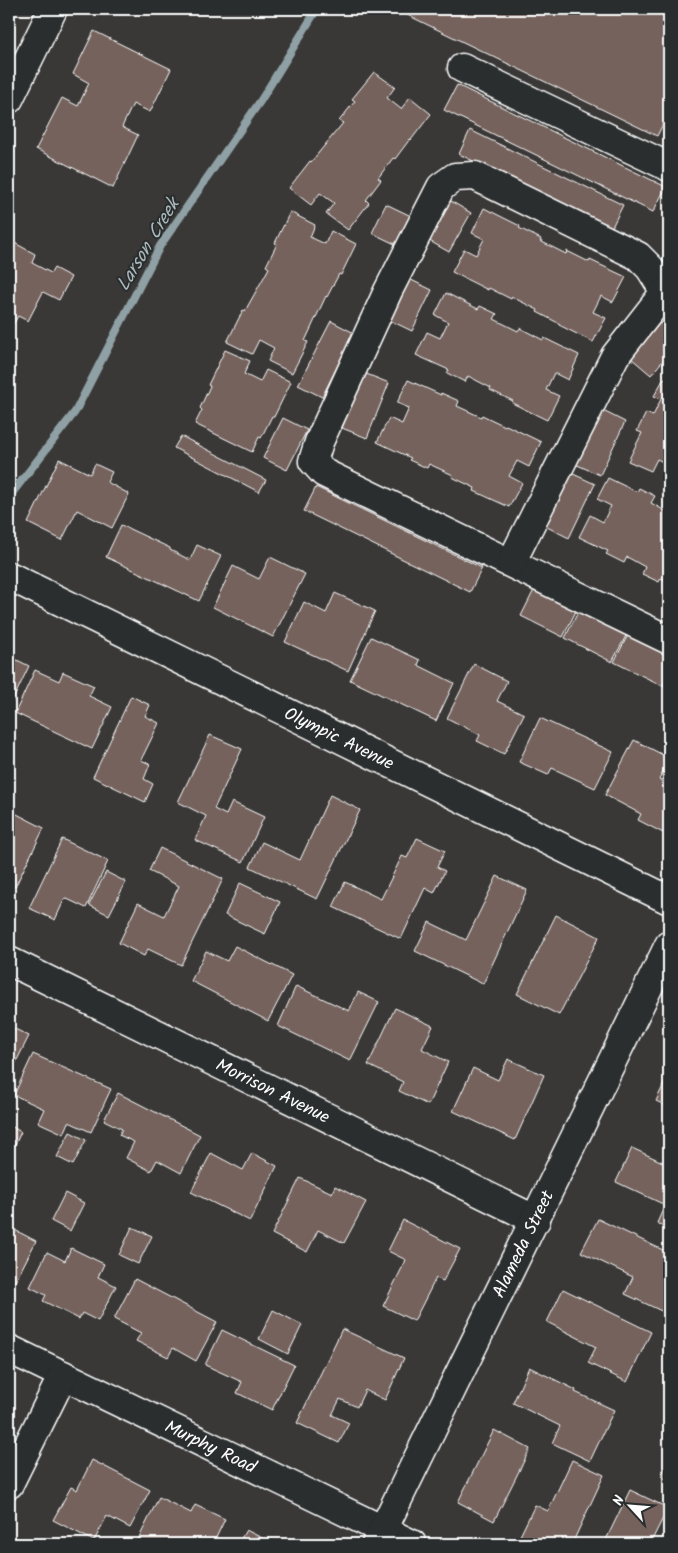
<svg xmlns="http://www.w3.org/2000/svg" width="678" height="1553" viewBox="0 0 678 1553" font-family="Kalam,sans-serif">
  <rect width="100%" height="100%" fill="#393837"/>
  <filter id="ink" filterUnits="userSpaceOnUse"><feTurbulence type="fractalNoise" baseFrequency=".02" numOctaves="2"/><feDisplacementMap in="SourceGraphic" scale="10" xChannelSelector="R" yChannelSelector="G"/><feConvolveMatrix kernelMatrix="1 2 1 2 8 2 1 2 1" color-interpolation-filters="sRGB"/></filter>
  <g filter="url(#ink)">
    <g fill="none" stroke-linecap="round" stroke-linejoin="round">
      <polyline stroke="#90a1a6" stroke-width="8" points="9,497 75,412 160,246 261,100 317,9"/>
    </g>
    <g fill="#74625c" stroke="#fff">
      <polygon points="395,9 669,9 669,112 657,136"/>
      <polygon points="94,31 171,69 150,112 133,104 122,127 138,135 113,188 36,149 62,98 78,106 89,83 73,74"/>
      <polygon points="374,72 395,87 387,98 401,109 410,97 431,114 411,140 410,139 395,159 393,158 378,178 381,180 366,200 369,203 348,230 326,214 334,203 320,193 311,205 289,188 310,161 311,162 343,123 339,121 355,101 352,99"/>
      <polygon points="457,85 666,187 653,212 444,110"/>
      <polygon points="470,130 623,205 611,229 459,154"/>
      <polygon points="449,200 471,213 449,252 426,239"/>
      <polygon points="386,204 411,216 397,245 372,233"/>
      <polygon points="484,208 520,226 519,228 541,239 540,241 566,254 567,251 589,262 590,260 626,277 613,302 601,296 593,312 606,318 593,342 559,325 560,324 537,312 538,310 512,297 511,299 489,288 488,290 452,272 464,249 476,255 484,239 472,233"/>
      <polygon points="290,212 315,225 310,237 325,244 331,231 356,244 341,275 339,274 327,297 326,296 305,341 308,342 292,373 268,361 274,348 259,340 252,354 227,342 243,310 245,311 269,268 266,266 277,244 275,243"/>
      <polygon points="9,240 35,254 32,263 51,273 54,268 71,277 59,300 43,292 28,321 18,316 9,332"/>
      <polygon points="407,278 432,290 412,331 387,319"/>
      <polygon points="446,293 478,309 480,306 497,314 494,319 518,331 520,328 543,340 544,338 579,355 568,380 554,373 546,390 559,396 547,420 512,403 513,401 490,390 491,388 468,376 465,382 447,373 449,370 416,355 427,332 440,338 448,322 435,315"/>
      <polygon points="331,321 354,333 322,397 298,385"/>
      <polygon points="660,323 669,331 669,353 651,375 631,358"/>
      <polygon points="225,350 250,361 244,374 260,382 266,370 291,382 274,417 272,416 261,438 259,437 252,452 195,424 202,410 200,408 210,386 208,385"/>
      <polygon points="364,373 389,383 367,438 342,428"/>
      <polygon points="669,376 669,465 657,459 651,471 628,461 642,433 637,431 646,413 653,416 661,399 654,396 664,378 667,380"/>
      <polygon points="408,380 441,395 441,393 459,401 457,406 481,417 482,415 505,426 506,425 541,442 529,467 517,461 509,476 522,483 509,507 474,491 475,488 452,477 453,475 429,464 427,468 409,460 411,458 377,442 389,418 402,424 409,408 397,403"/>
      <polygon points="601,410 625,422 600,475 575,464"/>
      <polygon points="283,418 307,430 287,470 263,458"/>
      <polygon points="181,436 266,480 259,492 174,448"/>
      <polygon points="59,459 90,474 95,464 112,472 107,482 129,494 112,528 77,510 62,540 28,523"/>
      <polygon points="571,473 595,484 569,538 545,526"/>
      <polygon points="608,478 637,492 639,488 655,496 651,503 669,513 669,582 661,578 659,582 642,574 645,567 627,557 624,563 606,554 608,551 579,537 590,515 603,522 611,506 597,499"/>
      <polygon points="316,487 482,568 470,592 304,511"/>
      <polygon points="121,525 170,548 170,550 190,560 197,545 221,556 199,601 106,557"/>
      <polygon points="270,557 305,574 273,637 213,607 233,566 259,579"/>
      <polygon points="535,588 577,609 563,637 521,616"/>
      <polygon points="335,593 375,611 348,671 285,642 304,602 326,613"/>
      <polygon points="579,610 627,634 612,662 565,638"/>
      <polygon points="629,633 669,654 669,673 663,686 614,662"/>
      <polygon points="371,637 420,660 418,665 454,683 436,721 350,680"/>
      <polygon points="9,656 29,666 9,708"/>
      <polygon points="474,664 507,681 497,701 524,714 504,754 477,741 480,735 447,718"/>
      <polygon points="35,670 59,681 63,672 94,686 89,696 112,707 92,749 15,713"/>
      <polygon points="131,696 150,705 145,716 159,723 141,760 150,764 144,779 153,784 145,802 93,777"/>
      <polygon points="540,718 613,752 595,788 552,768 548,775 519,762"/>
      <polygon points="210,735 242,749 214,809 226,815 232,802 264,817 243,862 195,840 206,816 178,802"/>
      <polygon points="634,740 669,758 659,780 669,785 669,826 665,834 638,820 641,814 605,795"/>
      <polygon points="330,795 360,810 317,899 250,867 262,842 300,860"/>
      <polygon points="11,811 44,828 15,887 9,884 9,815"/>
      <polygon points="417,838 445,851 437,867 445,871 434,893 425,888 401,939 333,907 345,882 381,899 402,856 407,858"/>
      <polygon points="62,839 108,861 86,908 65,898 55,920 29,908"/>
      <polygon points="160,848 223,879 181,965 148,949 144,956 119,943 138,903 164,916 179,886 149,871"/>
      <polygon points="106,872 126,882 109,915 89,905"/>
      <polygon points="497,876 527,890 483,984 415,951 429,922 466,940"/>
      <polygon points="240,883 280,902 265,934 225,915"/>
      <polygon points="556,915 599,937 559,1015 517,994"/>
      <polygon points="235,946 292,975 268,1021 191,981 206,951 227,961"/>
      <polygon points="296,986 349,1011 358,992 379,1002 350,1061 278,1026"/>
      <polygon points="395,1008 433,1026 422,1049 448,1062 428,1105 399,1091 403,1082 368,1065"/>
      <polygon points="9,1026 29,1036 9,1076"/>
      <polygon points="33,1054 111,1089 91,1132 69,1122 64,1134 38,1122 44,1109 14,1095"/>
      <polygon points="508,1059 544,1075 515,1140 453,1111 473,1068 498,1080"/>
      <polygon points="669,1073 669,1107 656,1101"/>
      <polygon points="118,1093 200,1135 181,1173 157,1160 151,1171 126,1158 134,1142 119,1135 122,1129 104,1120"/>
      <polygon points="9,1125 21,1132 12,1151 9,1150"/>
      <polygon points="70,1132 86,1140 73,1165 57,1157"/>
      <polygon points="632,1148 669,1165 669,1229 657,1223 665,1205 616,1182"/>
      <polygon points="211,1153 243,1170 252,1153 277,1166 250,1221 191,1192"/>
      <polygon points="300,1178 332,1193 335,1186 366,1202 344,1243 318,1230 307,1252 272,1234"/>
      <polygon points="65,1193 84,1203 70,1231 51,1221"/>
      <polygon points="598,1219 669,1253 669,1311 668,1314 625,1294 633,1277 581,1252"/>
      <polygon points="403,1220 460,1249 443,1281 436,1278 414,1321 383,1306 406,1260 388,1251"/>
      <polygon points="9,1227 36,1241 15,1282 9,1280"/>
      <polygon points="132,1227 152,1236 138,1264 119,1255"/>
      <polygon points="71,1248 104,1264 98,1277 116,1286 98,1321 82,1313 79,1319 43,1301 46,1295 30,1287 47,1252 65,1261"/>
      <polygon points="135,1279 217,1322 196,1361 173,1348 168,1357 136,1341 141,1333 114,1319"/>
      <polygon points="563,1289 651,1332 627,1382 588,1363 596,1347 547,1322"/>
      <polygon points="273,1310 302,1325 288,1354 259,1339"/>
      <polygon points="342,1329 404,1358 385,1400 365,1390 357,1407 340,1399 332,1415 349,1423 339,1443 297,1423"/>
      <polygon points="222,1330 294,1365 272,1410 237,1393 242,1382 205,1365"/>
      <polygon points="529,1367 576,1390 575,1392 614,1410 590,1461 552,1443 560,1426 513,1403"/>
      <polygon points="494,1430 530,1449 494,1521 458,1502"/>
      <polygon points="92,1460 150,1490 130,1528 107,1516 94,1541 53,1520 71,1487 77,1490"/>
      <polygon points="572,1460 604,1475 572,1544 537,1544 520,1536 535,1505 548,1511"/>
      <polygon points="669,1460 669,1481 661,1476"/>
      <polygon points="630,1490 668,1508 650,1544 604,1544"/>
      <polygon points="159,1497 191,1513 195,1505 225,1519 213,1544 136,1544"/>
      <polygon points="246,1530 274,1544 238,1544"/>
    </g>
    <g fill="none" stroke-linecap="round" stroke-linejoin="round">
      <defs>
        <g id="minor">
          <polyline points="462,68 669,167"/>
          <polyline points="9,99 53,9"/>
          <polyline points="669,294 665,292 650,268 638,256 475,176 455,177 441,187 388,291 319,442 313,461 324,473 669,640"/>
          <polyline points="511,563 615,356 665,292"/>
          <path id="s1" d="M9,576l660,324"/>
          <path id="s2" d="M9,961l527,259"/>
          <path id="s3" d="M9,1349l403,195"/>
          <polyline points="9,1484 63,1375"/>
          <path id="s4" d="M376,1544l293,-599"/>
        </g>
      </defs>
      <use href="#minor" stroke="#fff" stroke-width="31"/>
      <use href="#minor" stroke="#2a2d2e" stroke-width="28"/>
    </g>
  </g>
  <g text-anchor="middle" stroke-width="4" stroke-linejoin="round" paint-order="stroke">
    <g font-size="18" fill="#fff" stroke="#2a2d2e">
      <text dy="6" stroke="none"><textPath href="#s1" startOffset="368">Olympic Avenue</textPath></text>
      <text dy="6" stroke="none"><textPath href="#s2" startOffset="294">Morrison Avenue</textPath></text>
      <text dy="6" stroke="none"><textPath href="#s4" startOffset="334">Alameda Street</textPath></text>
      <text dy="6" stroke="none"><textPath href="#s3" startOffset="224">Murphy Road</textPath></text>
    </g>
    <g font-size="19" font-style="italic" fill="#acb9bc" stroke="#2a2d2e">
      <text transform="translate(147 244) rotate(-59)" y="7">Larson Creek</text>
    </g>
  </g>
  <rect width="678" height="1553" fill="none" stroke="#2a2d2e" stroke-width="30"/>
  <rect x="15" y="15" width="648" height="1523" fill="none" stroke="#fff" stroke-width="2" filter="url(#ink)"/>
  <g transform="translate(630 1506) rotate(296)" stroke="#2a2d2e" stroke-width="4" paint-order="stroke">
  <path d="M0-4L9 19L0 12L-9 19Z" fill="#ffffff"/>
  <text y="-8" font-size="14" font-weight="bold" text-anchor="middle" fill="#ffffff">N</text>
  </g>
</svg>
